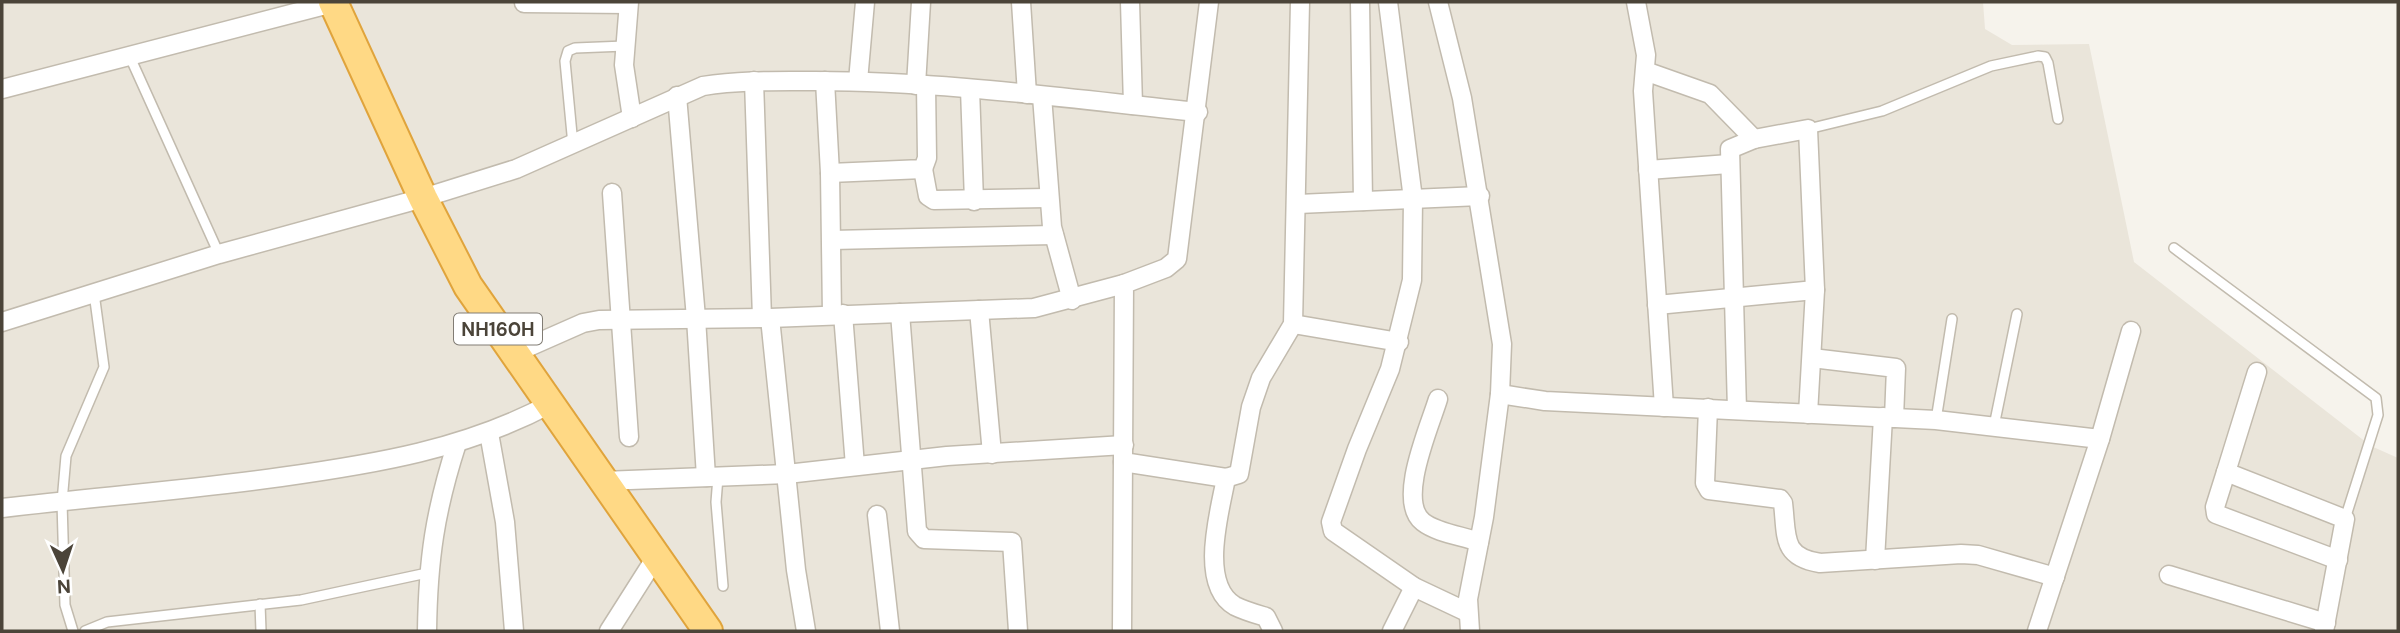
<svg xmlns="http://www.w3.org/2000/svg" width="2400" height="633" viewBox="0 0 2400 633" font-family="'DM Sans',sans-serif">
  <rect width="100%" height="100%" fill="#f6f3ec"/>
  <polygon fill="#eae5da" points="2,2 1983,2 1985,29 2012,45 2089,44 2134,262 2371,446 2398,458 2398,631 2,631"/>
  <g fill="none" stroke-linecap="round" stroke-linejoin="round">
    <defs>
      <g id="service">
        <polyline points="130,57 219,254"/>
        <polyline points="1808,129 1882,111 1991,66 2038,56 2045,57 2048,63 2058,119"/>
        <polyline points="573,145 565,61 568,51 575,48 625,46"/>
        <polyline points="2174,248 2376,398 2378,415 2345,519"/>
        <polyline points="1936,420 1952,319"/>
        <polyline points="1994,426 2017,314"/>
        <polyline points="718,477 716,502 723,586"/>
        <polyline points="260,604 261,631"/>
        <polyline points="73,631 65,605 62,502 66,456 104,367 94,293"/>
        <polyline points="85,631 107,622 301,600 427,573"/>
      </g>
      <g id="minor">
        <polyline points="629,2 624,65 632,118"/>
        <polyline points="1021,2 1027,94"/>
        <polyline points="1130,2 1133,105"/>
        <polyline points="1360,2 1363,201"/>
        <polyline points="1388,2 1413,199 1412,280 1390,369 1357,449 1331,522 1333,531 1414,587 1467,612"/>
        <polyline points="1438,2 1462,98 1502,344 1500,394 1484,517 1468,599 1470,631"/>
        <polyline points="1636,2 1646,55 1643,91 1664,407"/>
        <polyline points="524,3 628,4"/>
        <polyline points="1645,71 1710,94 1754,139"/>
        <polyline points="754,81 762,318"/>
        <polyline points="825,81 830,173 832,315"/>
        <polyline points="858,81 865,2"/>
        <polyline points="916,85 921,2"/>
        <polyline points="2,89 333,3"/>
        <polyline points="970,89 974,201"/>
        <polyline points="677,96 696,318 706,477"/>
        <polyline points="1042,96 1052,227 1072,300"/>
        <polyline points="923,169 928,196 934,200 1048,198"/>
        <polyline points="1648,170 1729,164"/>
        <polyline points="830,173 923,169 927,158 926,85"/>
        <polyline points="612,193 629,437"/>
        <polyline points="1298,204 1480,196"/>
        <polyline points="832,240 1054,235"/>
        <polyline points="1657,305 1815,290"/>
        <polyline points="979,310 992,454"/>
        <polyline points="900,313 917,531 924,539 1012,542 1018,631"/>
        <polyline points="843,314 855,466"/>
        <polyline points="770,318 796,570 806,631"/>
        <path d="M2,322l217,-68 204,-56 93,-29 187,-83c37,-6 74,-5 112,-5 128,0 256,18 383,31"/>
        <polyline points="1293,324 1399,342"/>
        <polyline points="515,353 583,323 599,320 770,318 1034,308 1124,284"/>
        <polyline points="1812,358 1896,368 1894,418"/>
        <polyline points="2257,372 2226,472 2345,519 2324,631"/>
        <polyline points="1500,394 1545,401 1936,420 2100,439"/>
        <path d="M1438,399c-8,27 -42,102 -15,123 14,11 40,14 56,20"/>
        <path d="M1708,408l-3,75 4,7 71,9 3,4c4,33 -2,54 37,60l141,-9 17,1 77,22"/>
        <polyline points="1737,410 1730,149 1754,139 1808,129 1815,290 1808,414"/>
        <polyline points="489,433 505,522 514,631"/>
        <polyline points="1123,462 1226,478 1239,474 1251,407 1261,378 1293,324 1300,2"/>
        <polyline points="2226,472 2215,507 2216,514 2338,560"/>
        <path d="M1226,478c-6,33 -28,106 9,128 10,5 21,8 31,11l7,14"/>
        <polyline points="603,481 787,474 947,456 1124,445"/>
        <path d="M2,508c93,-11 186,-18 279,-31 94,-13 185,-28 269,-73"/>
        <polyline points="877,515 890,631"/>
        <polyline points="1875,560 1883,417"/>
        <polyline points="2169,575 2326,623"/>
        <path d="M427,631c1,-72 8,-120 30,-188"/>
        <polyline points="609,631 656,557"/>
        <polyline points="1122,631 1124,284 1166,268 1177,259 1209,2"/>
        <polyline points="1392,631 1414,587"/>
        <polyline points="2037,631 2100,439 2131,331"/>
      </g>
      <polyline id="trunk" points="333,2 423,198 468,286 708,631"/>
    </defs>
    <use href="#service" stroke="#c2bbae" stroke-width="12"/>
    <use href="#minor" stroke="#c2bbae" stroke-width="21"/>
    <use href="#trunk" stroke="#e0a43c" stroke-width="32"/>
    <use href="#service" stroke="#fff" stroke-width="9"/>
    <use href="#minor" stroke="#fff" stroke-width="18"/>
    <use href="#trunk" stroke="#ffd985" stroke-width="28"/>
  </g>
  <g text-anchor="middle" stroke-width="5" stroke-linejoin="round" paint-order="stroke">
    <rect fill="#fff" stroke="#817c74" stroke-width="2" x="454" y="313.5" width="88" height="31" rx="5"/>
    <g font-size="19" font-weight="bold" fill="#4b4439">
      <text x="498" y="336">NH160H</text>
    </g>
  </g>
  <rect width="2400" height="633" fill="none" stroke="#4b4439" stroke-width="7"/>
  <g transform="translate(63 570) rotate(177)" stroke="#ffffff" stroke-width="5" paint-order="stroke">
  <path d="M0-5L12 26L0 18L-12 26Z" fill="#4b4439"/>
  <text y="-10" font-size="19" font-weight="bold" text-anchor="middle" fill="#4b4439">N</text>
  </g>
</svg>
